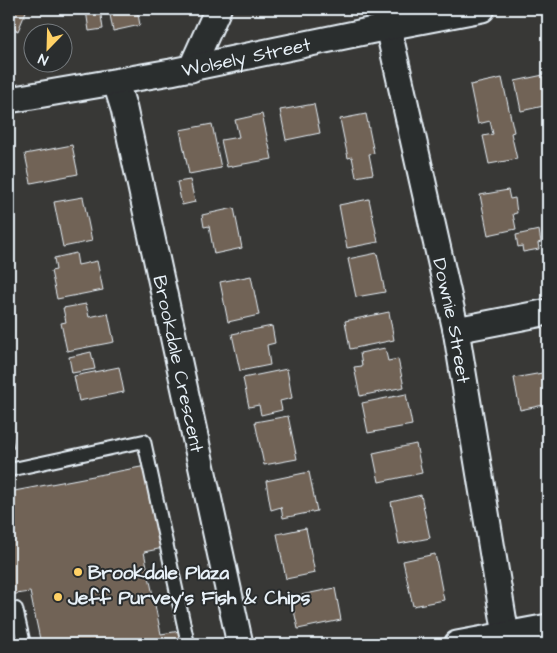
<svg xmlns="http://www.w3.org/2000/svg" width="557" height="653" viewBox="0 0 557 653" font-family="'Architects Daughter',sans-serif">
  <rect width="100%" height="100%" fill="#383836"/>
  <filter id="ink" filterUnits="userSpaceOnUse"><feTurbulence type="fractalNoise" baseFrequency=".02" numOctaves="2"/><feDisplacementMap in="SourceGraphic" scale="10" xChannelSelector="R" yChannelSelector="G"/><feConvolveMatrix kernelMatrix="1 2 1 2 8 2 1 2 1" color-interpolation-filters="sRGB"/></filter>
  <g filter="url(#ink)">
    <g fill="#716357" stroke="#e8f1f8">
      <polygon points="9,9 27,9 18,31 9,27"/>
      <polygon points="100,9 103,29 89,31 86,10"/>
      <polygon points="109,9 137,9 140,25 113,31"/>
      <polygon points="548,74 548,105 521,111 515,81"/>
      <polygon points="502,78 514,132 511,133 517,159 489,164 483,136 493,134 490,121 478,124 470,85"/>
      <polygon points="314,104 320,133 286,140 280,110"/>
      <polygon points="262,114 272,159 227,167 221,140 239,137 235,120"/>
      <polygon points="366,114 374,153 369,154 373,174 356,177 352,157 348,158 340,119"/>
      <polygon points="212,124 221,168 189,174 180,130"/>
      <polygon points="72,145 78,174 31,183 25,154"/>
      <polygon points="190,180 195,202 182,205 177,182"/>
      <polygon points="508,190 510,199 515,198 517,213 513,214 516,229 488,235 480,195"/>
      <polygon points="83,197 92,241 63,247 54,202"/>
      <polygon points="369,199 378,242 347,248 339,205"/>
      <polygon points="234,208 242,248 214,254 209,226 204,227 202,215"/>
      <polygon points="539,230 541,242 538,243 539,249 523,252 522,246 518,247 516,235"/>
      <polygon points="76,253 78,265 97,261 103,290 57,299 51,271 56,270 54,258"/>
      <polygon points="377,253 385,292 356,297 348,259"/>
      <polygon points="251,276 259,315 228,322 220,282"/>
      <polygon points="86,304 89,317 108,313 114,342 67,351 61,323 66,322 63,308"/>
      <polygon points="389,312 394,340 350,349 345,321"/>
      <polygon points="272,326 275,343 267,345 270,365 240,371 232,334"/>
      <polygon points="385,348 388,361 398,359 404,387 360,396 354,367 362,366 360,353"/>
      <polygon points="91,352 95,369 72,373 69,357"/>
      <polygon points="119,367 124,392 79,401 74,376"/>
      <polygon points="287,369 292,398 280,401 282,410 261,415 259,405 249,407 243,378"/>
      <polygon points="548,372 548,404 520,410 514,378"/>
      <polygon points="406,394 412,425 368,433 362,403"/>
      <polygon points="288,416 297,459 264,465 255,422"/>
      <polygon points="9,424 14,448 9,449"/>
      <polygon points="416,444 422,473 379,482 373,453"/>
      <polygon points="146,466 163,548 144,552 161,634 180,631 183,644 41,644 30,592 9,595 9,492"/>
      <polygon points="309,472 317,511 283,518 281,507 271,510 266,481"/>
      <polygon points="421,495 430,538 399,544 391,502"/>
      <polygon points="306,528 315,573 286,579 277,534"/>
      <polygon points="435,554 444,600 413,606 403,561"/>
      <polygon points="335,588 341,620 298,629 291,597"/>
    </g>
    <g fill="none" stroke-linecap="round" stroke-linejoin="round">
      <defs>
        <g id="service">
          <polyline points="9,470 144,441 188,644"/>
          <polyline points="9,610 16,609 24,644"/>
        </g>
        <g id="minor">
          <path id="s1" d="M384,9l72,321 50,305"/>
          <polyline points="191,69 218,9"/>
          <path id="s2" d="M116,83l8,26 116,535"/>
          <path id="s3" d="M9,100l162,-28 217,-45 94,-18"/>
          <polyline points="456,330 548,312"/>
          <polyline points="457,644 548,627"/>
        </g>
      </defs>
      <use href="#service" stroke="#e8f1f8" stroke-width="16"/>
      <use href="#minor" stroke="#e8f1f8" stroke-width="29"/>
      <use href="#service" stroke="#2a2d2e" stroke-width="12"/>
      <use href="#minor" stroke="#2a2d2e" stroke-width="25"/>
    </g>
  </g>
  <g fill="#ffd166" stroke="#2a2d2e" stroke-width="2">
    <circle cx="78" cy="572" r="5"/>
    <circle cx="58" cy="597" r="5"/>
  </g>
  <g text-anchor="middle" stroke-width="4" stroke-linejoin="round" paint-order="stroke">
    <g font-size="19" fill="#e8f1f8" stroke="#2a2d2e">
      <text dy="7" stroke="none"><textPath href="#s3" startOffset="241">Wolsely Street</textPath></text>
      <text dy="7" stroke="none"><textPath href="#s1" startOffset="319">Downie Street</textPath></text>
      <text dy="7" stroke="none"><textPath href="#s2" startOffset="288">Brookdale Crescent</textPath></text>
    </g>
    <g font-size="19" font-weight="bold" fill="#e8f1f8" stroke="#2a2d2e" text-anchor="start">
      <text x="88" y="579">Brookdale Plaza</text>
      <text x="68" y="604">Jeff Purvey's Fish &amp; Chips</text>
    </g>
  </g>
  <rect width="557" height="653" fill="none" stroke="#2a2d2e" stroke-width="30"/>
  <rect x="15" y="15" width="527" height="623" fill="none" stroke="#e8f1f8" stroke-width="2" filter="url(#ink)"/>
  <g transform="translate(48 48) rotate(203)"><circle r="24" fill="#2a2d2e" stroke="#767b7f"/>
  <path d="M0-4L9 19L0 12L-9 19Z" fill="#ffd166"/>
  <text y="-8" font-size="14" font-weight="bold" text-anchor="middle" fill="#e8f1f8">N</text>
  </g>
</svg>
